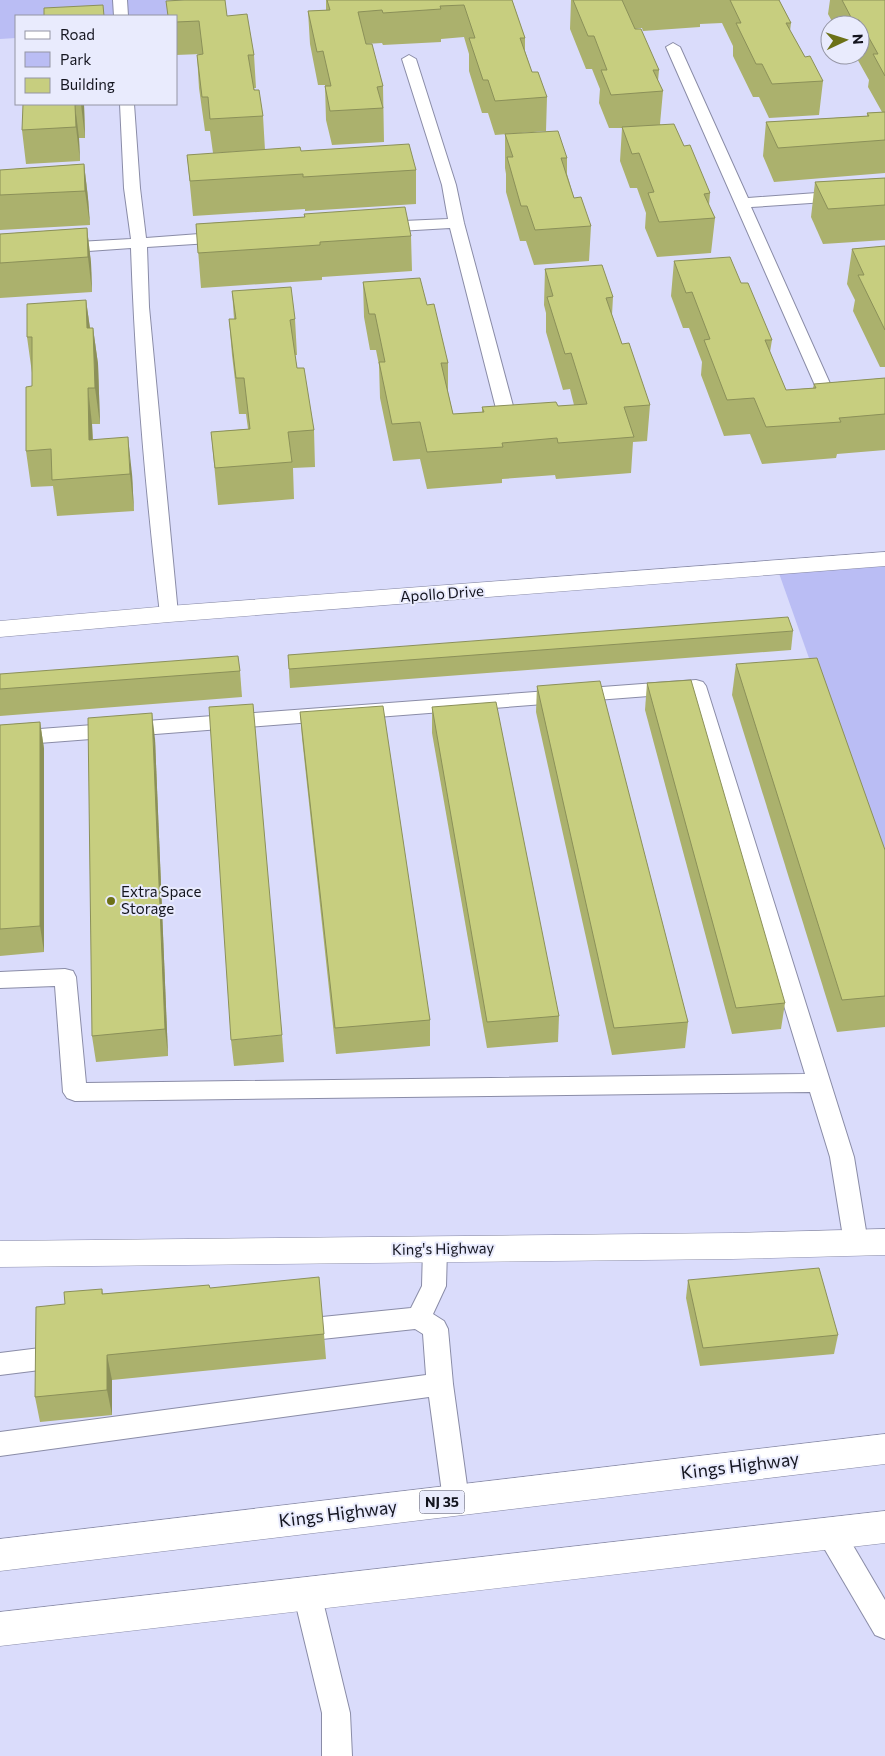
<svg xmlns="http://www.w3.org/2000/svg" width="885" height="1756" viewBox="0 0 885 1756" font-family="Commissioner,sans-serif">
  <rect width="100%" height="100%" fill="#dadcfb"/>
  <g fill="#babdf4">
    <polygon points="0,0 217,0 176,16 16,16 16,38 0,39"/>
    <polygon points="885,555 885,873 775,562"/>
  </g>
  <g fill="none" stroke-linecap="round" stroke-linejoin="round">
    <defs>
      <g id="lane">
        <polygon points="113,0 127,0 128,16 114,16"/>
        <polygon points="673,43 680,47 748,198 885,188 885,198 751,207 841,408 839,412 827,412 825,408 666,47"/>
        <polygon points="409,55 416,59 456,185 464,223 520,432 517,436 511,437 505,436 502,432 450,228 381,232 376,230 373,227 376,224 381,222 448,219 442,185 402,59"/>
        <path d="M120,104h14l6,84 6,50 80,-6 5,2 3,3 -3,3 -5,2 -79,5 2,60 29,307 -2,4 -7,2 -7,-2 -2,-4c-14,-120 -25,-245 -29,-366l-71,5 -5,-2 -3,-3 3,-3 5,-2 71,-4 -7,-51z"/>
        <polygon points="696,680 703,682 706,686 854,1157 868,1243 865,1250 856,1253 847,1250 844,1243 830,1157 810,1092 75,1101 67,1098 63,1092 55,986 0,988 0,972 65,969 73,971 76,977 86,1083 805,1074 688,693 0,746 0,732"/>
        <polygon points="435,1239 444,1242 447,1249 446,1286 433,1314 444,1321 448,1329 453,1384 469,1500 466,1509 456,1512 446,1509 443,1500 429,1397 0,1456 0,1432 426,1375 423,1334 415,1329 322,1339 313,1336 309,1328 313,1320 322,1317 411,1308 422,1286 423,1249 426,1242"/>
        <polygon points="40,1348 49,1351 53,1359 49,1367 40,1370 0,1375 0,1353"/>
        <polygon points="831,1522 841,1525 885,1600 885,1639 875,1635 821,1543 817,1534 821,1525"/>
        <polygon points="307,1580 317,1584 321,1593 350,1713 352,1756 322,1756 322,1713 293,1593 297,1584"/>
      </g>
      <polygon id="street" points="885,552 885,566 169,622 0,637 0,621 169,606"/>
      <polygon id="secondary" points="885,1229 885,1255 732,1259 0,1267 0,1241 732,1233"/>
      <g id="primary">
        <polygon points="885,1434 885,1464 0,1571 0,1539"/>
        <polygon points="885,1511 885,1543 0,1646 0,1612"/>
      </g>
    </defs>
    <use href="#lane" stroke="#8a8ca7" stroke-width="2"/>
    <use href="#street" stroke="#8a8ca7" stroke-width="1"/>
    <use href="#secondary" stroke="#8a8ca7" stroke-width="1"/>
    <use href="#primary" stroke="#8a8ca7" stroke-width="1"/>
    <use href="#lane" fill="#fff" fill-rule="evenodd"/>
    <use href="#street" fill="#fff" fill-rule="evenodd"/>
    <use href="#secondary" fill="#fff" fill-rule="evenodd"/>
    <use href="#primary" fill="#fff" fill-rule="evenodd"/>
  </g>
  <g fill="#abb16d">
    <polygon points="326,0 512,0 525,38 525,51 532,72 547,97 546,131 495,135 488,113 482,113 469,71 469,54 464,37 441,39 441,42 383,45 382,43 366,44 383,86 384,142 332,145 326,120 325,86 325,85 318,85 310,44 308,11 326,10"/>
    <polygon points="571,0 779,0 791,23 790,31 805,57 823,81 819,115 769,118 759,97 753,97 733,56 733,46 722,23 700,24 700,27 643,31 642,28 635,29 659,70 658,81 663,91 660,124 684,146 710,193 709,205 715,218 711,253 657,257 645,228 646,213 637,188 630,188 620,161 622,128 609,128 599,103 600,89 592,69 586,69 570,29"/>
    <polygon points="830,0 885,0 885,173 774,182 763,156 766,122 867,116 867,113 882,112 868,87 869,80 855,55 860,55 860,25 834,25 828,14"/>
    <polygon points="176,16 227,16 254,55 256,88 254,88 263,116 265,150 213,153 210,131 205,131 199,88 197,55 201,54 176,55"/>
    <polygon points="27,104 84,104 85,138 79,138 80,161 26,164 22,130"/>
    <polygon points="505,134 567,158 567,174 574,198 591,226 589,261 534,265 526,241 520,241 506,192 506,174 505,168"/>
    <polygon points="301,151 416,170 416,204 305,211 305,209 193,216 187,155"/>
    <polygon points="84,164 88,198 90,225 0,230 0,170"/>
    <polygon points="885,178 885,240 823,244 811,217 815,182"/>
    <polygon points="304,214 411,236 412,271 322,277 322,280 201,288 196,224 304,217"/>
    <polygon points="87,228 91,263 92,292 0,298 0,234"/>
    <polygon points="885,246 885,367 880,367 853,311 855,300 847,284 852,249"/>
    <polygon points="674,261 741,283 772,340 770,352 786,390 813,388 814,384 885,378 885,450 837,454 836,458 762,464 750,434 724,436 701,375 702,362 689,328 683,328 671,296"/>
    <polygon points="545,269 613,297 612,315 622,344 650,405 647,441 633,442 631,473 556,479 555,475 502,479 502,483 427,489 420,459 393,461 380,398 379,365 376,350 370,350 364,317 363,282 427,305 448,363 448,392 453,414 482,412 482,407 558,406 574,405 570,389 563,390 546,332 546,313 544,305"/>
    <polygon points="232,291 295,319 297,355 295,355 297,368 314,430 315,467 293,468 294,499 218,505 211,432 248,429 246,414 239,414 232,355 229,319 234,319"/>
    <polygon points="86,300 90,328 93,328 98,364 100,424 92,424 93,440 132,474 134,511 57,516 53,486 31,487 26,451 32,386 32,373 27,337"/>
    <polygon points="793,631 791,650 290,688 288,655"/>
    <polygon points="736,664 885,850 885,1027 837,1032 732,695"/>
    <polygon points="240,671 242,697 0,716 0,674"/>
    <polygon points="647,683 785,1003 781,1029 732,1034 645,710"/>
    <polygon points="537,686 688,1022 685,1048 612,1055 536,712"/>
    <polygon points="432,707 559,1016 558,1042 487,1048 432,733"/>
    <polygon points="300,712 430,1020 430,1046 336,1054 302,738"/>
    <polygon points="40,722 44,749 44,952 0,956 0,725"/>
    <polygon points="155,739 168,1056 96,1062 92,1036"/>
    <polygon points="282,1035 284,1062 234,1066 231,1040"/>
    <polygon points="688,1280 838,1335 834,1354 700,1366 686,1298"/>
    <polygon points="210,1288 324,1334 326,1359 112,1380 112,1415 40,1422 35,1397 65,1304 102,1289 103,1294"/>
  </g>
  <g fill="#8b9059">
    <polygon points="81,104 84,104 85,138"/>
    <polygon points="75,105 79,138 80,161 76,127"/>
    <polygon points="84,164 88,198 90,225 85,191"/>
    <polygon points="87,228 91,263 92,292 88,257"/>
    <polygon points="86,300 91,336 87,328"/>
    <polygon points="93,328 98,364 100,424 95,388"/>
    <polygon points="88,388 92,424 94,477 89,440"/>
    <polygon points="128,437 132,474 134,511 130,474"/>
    <polygon points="152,713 155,739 168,1056 165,1029"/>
    <polygon points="40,722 44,749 44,952 40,926"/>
    <polygon points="107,1355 112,1380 112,1415 107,1390"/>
  </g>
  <g fill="#c7ce7f" stroke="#8b9059">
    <polygon points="184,0 225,0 227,16 247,14 254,55 248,55 254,90 259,90 263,116 210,119 208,97 202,97 197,55 203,54 199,21 176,22 176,16 168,16 166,1"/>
    <polygon points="327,0 512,0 525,38 520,38 532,72 538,72 547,97 495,101 488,80 483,80 469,38 475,38 464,5 440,6 441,9 383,13 382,10 358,12 366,44 372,44 383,86 377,87 383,108 330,111 325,86 331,86 323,51 317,52 308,11 330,10"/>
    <polygon points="573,0 622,0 635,29 641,29 659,70 653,70 663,91 611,95 601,70 607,70 594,36 588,36"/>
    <polygon points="730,0 779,0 791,23 786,23 805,57 810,56 823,81 772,84 762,64 756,64 736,23 741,23"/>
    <polygon points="842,0 885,0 885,76 873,54 878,54 859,20 853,21"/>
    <polygon points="103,5 104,16 44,16 44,8"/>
    <polygon points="23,104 81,104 75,105 76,127 22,130"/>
    <polygon points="885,112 885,140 778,148 766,122 869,116 867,113"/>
    <polygon points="674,124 684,146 690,145 710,193 704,194 715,218 659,222 648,193 654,192 639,153 632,154 622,127"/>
    <polygon points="558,131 567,158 561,158 574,198 581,197 591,226 535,230 527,206 521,206 507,157 513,157 505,134"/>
    <polygon points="409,144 416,170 303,177 303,174 190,181 187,155 300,147 301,151"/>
    <polygon points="84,164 85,191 0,195 0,170"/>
    <polygon points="885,178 885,205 828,209 815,182"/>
    <polygon points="405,207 411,236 320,242 320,245 198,253 196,224 305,217 304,214"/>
    <polygon points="87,228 88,257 0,263 0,234"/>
    <polygon points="885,246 885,330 858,275 864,275 852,249"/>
    <polygon points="730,257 741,283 748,283 772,340 765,340 786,390 816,388 814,384 885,378 885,414 839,418 841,422 766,427 754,398 727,400 704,340 710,339 692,292 686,293 674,261"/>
    <polygon points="602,265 613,297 606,298 622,344 629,343 650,405 624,407 634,437 558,443 557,438 502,443 503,447 427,452 420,422 392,424 379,362 385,362 375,314 369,314 363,282 420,278 427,305 434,304 448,363 441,363 453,414 484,412 482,407 556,402 558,406 587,404 571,353 565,354 547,297 553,296 545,269"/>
    <polygon points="291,287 295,319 290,320 297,368 304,368 314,430 288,432 292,462 215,468 211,432 250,429 244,378 236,378 229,319 236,319 232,291"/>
    <polygon points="86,300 87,328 93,328 95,388 88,388 89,440 128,437 130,474 52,480 51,449 26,451 26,387 32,386 32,337 27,337 27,304"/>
    <polygon points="788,617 793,631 289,669 288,655"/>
    <polygon points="238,656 240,671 0,689 0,674"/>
    <polygon points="817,658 885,850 885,996 842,1000 736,664"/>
    <polygon points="691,680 785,1003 736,1008 647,683"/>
    <polygon points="600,681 688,1022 614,1028 537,686"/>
    <polygon points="496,702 559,1016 487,1022 432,707"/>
    <polygon points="253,704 282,1035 231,1040 209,707"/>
    <polygon points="383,706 430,1020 335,1028 300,712"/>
    <polygon points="152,713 165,1029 92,1036 88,718"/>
    <polygon points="40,722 40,926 0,929 0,725"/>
    <polygon points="819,1268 838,1335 703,1348 688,1280"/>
    <polygon points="319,1277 324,1334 107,1355 107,1390 35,1397 36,1307 65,1304 64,1292 102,1289 102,1294 209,1285 210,1288"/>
  </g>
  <circle fill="#6c7117" stroke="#e9ebfd" stroke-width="2" cx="111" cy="901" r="5"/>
  <g text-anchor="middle" stroke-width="4" stroke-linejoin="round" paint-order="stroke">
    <rect fill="#e9ebfd" stroke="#545562" stroke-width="1" x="419.5" y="1490.5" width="45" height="23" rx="4"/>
    <g font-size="14" font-weight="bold" fill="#14151f">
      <text x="442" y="1507">NJ 35</text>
    </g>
    <g font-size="15" fill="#14151f" stroke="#e9ebfd">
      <text transform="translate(442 594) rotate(-4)" y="5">Apollo Drive</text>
      <text transform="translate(443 1249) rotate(-1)" y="5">King's Highway</text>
    </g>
    <g font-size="15" fill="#14151f" stroke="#e9ebfd" text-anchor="start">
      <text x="121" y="897">Extra Space<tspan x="121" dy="17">Storage</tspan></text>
    </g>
    <g font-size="18" fill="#14151f" stroke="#e9ebfd">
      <text transform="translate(740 1466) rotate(-7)" y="6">Kings Highway</text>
      <text transform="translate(338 1514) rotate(-7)" y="6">Kings Highway</text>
    </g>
  </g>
  <rect x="15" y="15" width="162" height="90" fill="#e9ebfd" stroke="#9495a4"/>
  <rect x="25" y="31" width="25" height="8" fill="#ffffff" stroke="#9495a4"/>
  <text x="60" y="40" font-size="15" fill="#14151f">Road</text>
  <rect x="25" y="52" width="25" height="15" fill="#babdf4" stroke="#9495a4"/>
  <text x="60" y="65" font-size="15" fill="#14151f">Park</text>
  <rect x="25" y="78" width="25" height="15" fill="#c7ce7f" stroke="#9495a4"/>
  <text x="60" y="90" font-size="15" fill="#14151f">Building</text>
  <g transform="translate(845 40) rotate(86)"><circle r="24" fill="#e9ebfd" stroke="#9495a4"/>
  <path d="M0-4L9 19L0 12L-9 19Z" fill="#6c7117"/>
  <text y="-8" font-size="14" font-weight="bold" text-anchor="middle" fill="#14151f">N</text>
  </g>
</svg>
